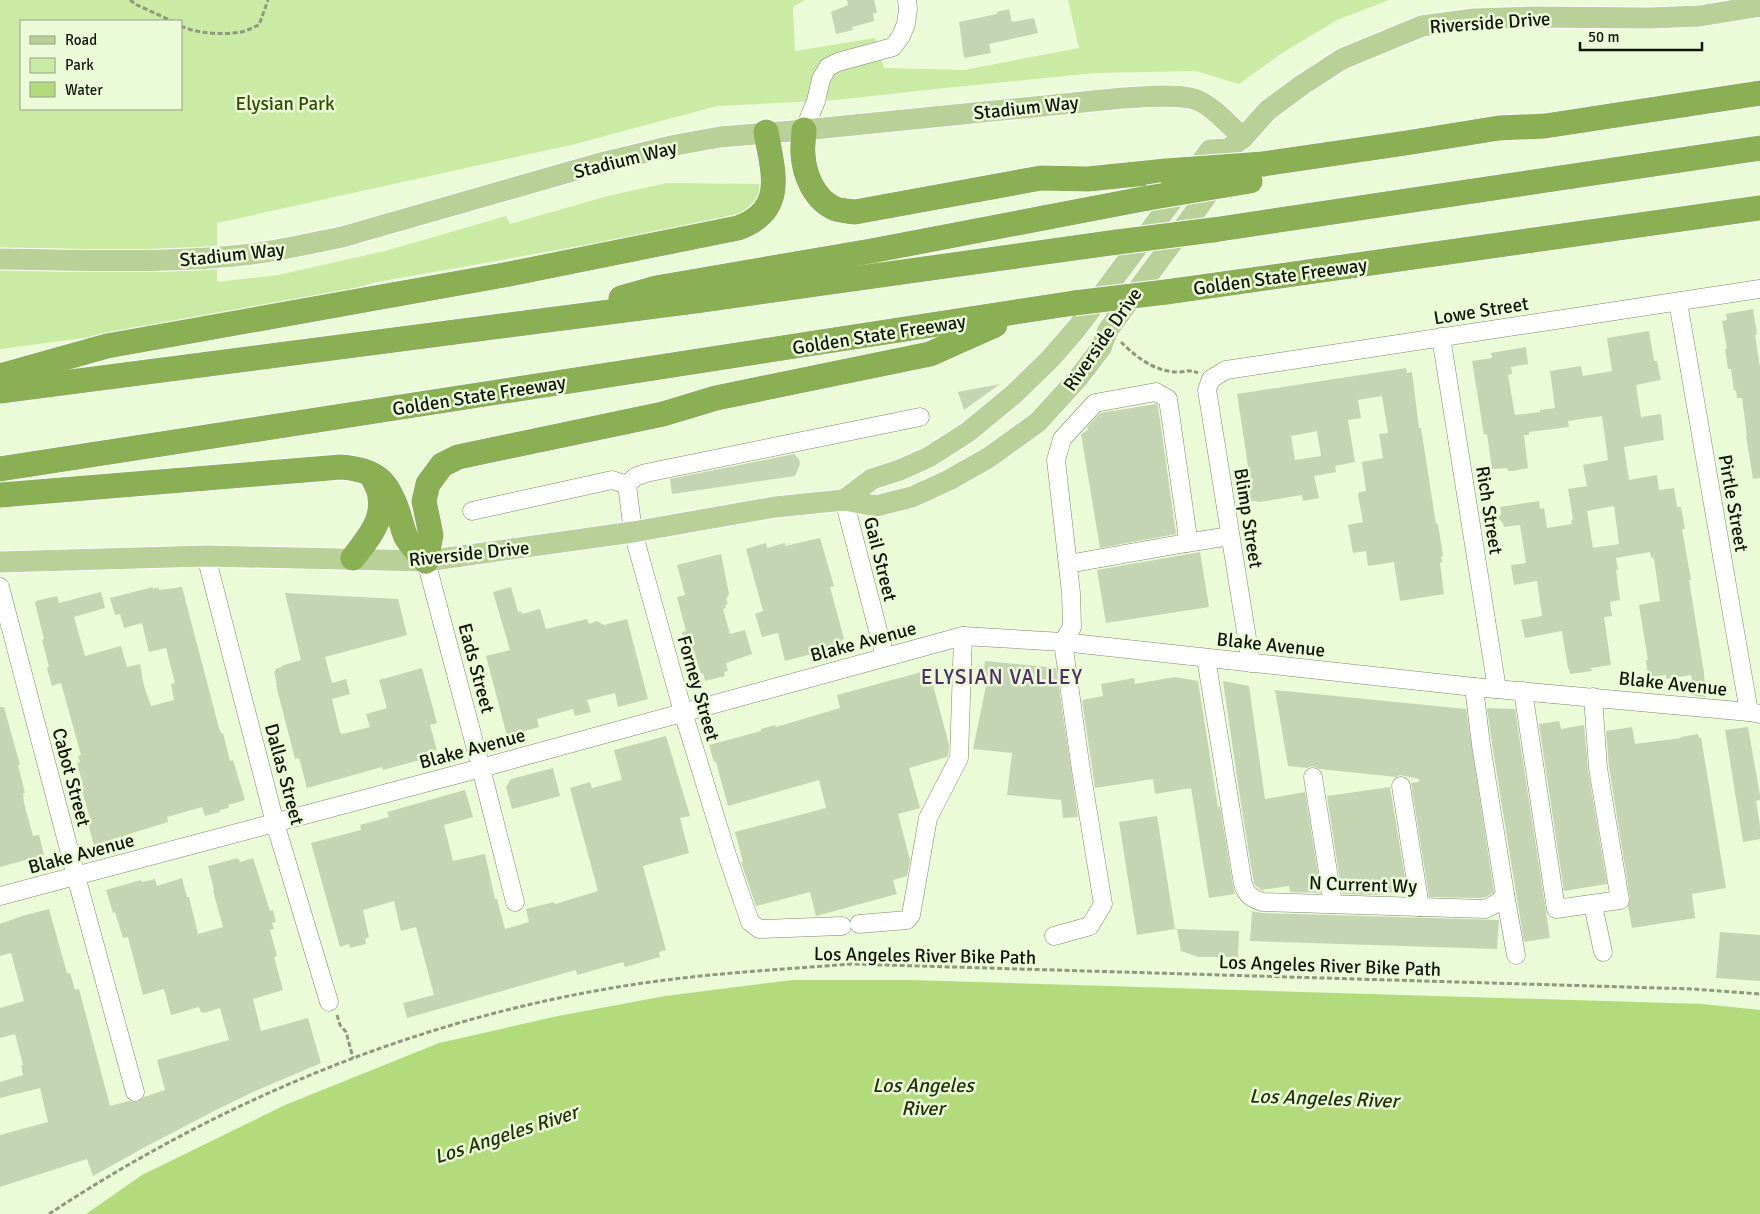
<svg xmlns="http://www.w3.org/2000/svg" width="1760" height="1214" viewBox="0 0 1760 1214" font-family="Signika,sans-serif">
  <rect width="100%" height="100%" fill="#ebfbd8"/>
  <path fill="#cbeaa4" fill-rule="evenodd" d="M0,0h805l-12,7 2,44 80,-13 9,30 80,2 115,-22 -11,-48h321l-52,20 -55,33 -43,31 -43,-13 -102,2 -158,16 -100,11 -119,6 -142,38 -358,79v59l61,-7 107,-24 121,-35 4,8 98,-28 59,-13 93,1 -1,11 -14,17 -92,21 -276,49 -65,18 -176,31 -136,18zM21,21h160v88h-160z"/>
  <polygon fill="#b3db7c" points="792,980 910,980 1703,1004 1760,1010 1760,1214 86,1214 142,1175 285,1105 439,1043 558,1016 665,996"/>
  <g fill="#c5d4b2" fill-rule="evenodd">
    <polygon points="847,0 874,0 877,12 873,14 874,21 852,27 853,30 836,34 831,12 848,5"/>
    <polygon points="1009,9 1012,22 1034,18 1038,33 989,44 991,53 964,58 959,22 997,14 997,12"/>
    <polygon points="1753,309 1757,334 1755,335 1760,367 1760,478 1753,479 1746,436 1747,436 1742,398 1737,398 1736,390 1734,391 1731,369 1728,369 1725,349 1727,349 1722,321 1727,320 1726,314"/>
    <path d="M1649,331l5,30h3l4,19 -25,5 5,32 20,-3 3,26 -40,7 5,33 28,-5 2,15 15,-2 3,19h4l4,22h-3l9,51h-2l15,93 2,24 -11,-1 -4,-21 -25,4v-4l-18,2 -2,-17h2l-9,-55 21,-4 -6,-42 -3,-2 -1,-5 -34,6 2,12h-2l4,30 -10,2 2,14 -8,1 7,48 -20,3 1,3 -22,3 -1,-5h-1l-6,-38 -37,7 -4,-18 21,-4 -5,-35 -23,4 -3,-20 15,-2 -6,-38 -16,2 -1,-4 -5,-5 3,-4 -1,-7 39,-6 1,8 4,-1 3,20 25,-4 -1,-4 2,-1 -5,-30 19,-3 -4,-21 25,-5 -6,-44 -34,5 1,6 -40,5v3h-5l4,33 -16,3h-4l-1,-3 -15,1 -5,-35 -3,1 -12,-74 20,-3 -1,-5 35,-6 2,17 -17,3 1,7 -4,1 7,40 25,-3v-2l15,-2 -5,-37 31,-5 2,10 29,-5 -5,-33zM1614,506l5,38 -26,4 -6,-37z"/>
    <path d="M1406,368l1,5 5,-1 7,56h2l15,96h2l5,32 -2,1 1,5 -2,1 4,31 -44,7 -6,-39 -26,4 -2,-15 -13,2 -5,-28 15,-3 -5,-27 1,-3 7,-1 -4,-29 21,-4 -4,-24 9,-1 -6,-37 -24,4 3,18 -13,2 7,42 -20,4 1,6 -22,4 5,22 -16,3 -1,-6 -43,7 -4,-1 -15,2 -3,-21 13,-3 -13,-85zM1317,431l4,25 -26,4 -4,-24z"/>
    <polygon points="1000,384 964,410 958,392"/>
    <polygon points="1156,404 1158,406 1176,534 1100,548 1081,434 1088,430 1087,427 1100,413"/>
    <polygon points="794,454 799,459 800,464 795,476 672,494 670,479"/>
    <polygon points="820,538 834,586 830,587 844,639 841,640 842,646 785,661 778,633 762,637 755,614 763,611 746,549 766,543 767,548 785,543 785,546"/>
    <polygon points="1200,552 1209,607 1106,623 1097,570"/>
    <polygon points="721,554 729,594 726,599 728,604 725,605 726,608 723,609 730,634 745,630 752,654 726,663 728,671 724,672 725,676 705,681 703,673 701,674 693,648 691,649 690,644 686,645 682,632 686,631 677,597 685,595 677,565"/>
    <polygon points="153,587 153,589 158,587 159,590 182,587 219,728 221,733 223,733 230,761 233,760 245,800 228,805 229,808 220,810 220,812 205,816 202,807 167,817 168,822 94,845 87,820 90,819 82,790 84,789 77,763 80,762 78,756 81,755 61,683 52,686 47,668 49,667 42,640 44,639 35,603 36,601 57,596 59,603 101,592 105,608 74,617 85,656 121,646 127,667 140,664 144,686 151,706 174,700 171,684 175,683 166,648 149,652 142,623 124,628 120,614 115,615 110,598"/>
    <polygon points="511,587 518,612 521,611 522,614 540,609 546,629 587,619 589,624 597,621 604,625 627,619 648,699 618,707 615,693 587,700 591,712 575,716 573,709 537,719 539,727 507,736 486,656 510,650 493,592"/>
    <polygon points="285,593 398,599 407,635 325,657 332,683 346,679 350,694 332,699 340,733 343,734 370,727 366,714 387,708 379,680 422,668 437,723 430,725 437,750 419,755 420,760 383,770 382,767 307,788 299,758 295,759 276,685 277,685 274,671 276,671 275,669 282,667 281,666 301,660"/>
    <polygon points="985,661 1056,668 1078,817 1063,818 1061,800 1007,795 1012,753 973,749 988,676 983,676"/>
    <polygon points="929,670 949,745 948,755 947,757 909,768 920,808 898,814 910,860 907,876 893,880 897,894 816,916 810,892 756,906 742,865 741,862 743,862 735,832 826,808 819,780 728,806 716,762 714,762 709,745 761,731 761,729 775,725 776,727 840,708 837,695"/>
    <polygon points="1175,677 1198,681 1218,807 1220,807 1233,886 1235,894 1209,898 1191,788 1155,794 1153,779 1095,788 1082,700 1103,696 1101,684 1134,678 1135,684"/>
    <polygon points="1223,681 1249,686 1265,799 1305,792 1321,893 1290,892 1289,886 1261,890 1254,884 1241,804"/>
    <polygon points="1275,690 1466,709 1494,892 1486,897 1480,898 1429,897 1411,783 1419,782 1419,779 1400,775 1396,777 1320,769 1312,766 1307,768 1288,766"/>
    <polygon points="0,707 4,707 20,765 18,765 25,793 23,793 24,803 33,836 39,835 44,855 0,867"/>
    <polygon points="1487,708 1515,709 1550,938 1524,942 1492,744"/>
    <polygon points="1559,721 1561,729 1584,725 1588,770 1607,884 1564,891 1539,724"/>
    <polygon points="1632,727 1635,744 1681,738 1681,737 1698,734 1699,738 1701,737 1726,888 1692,894 1695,918 1632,928 1628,906 1630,898 1609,767 1606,731"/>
    <polygon points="1748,727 1760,795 1760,800 1756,801 1760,826 1760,839 1743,842 1725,730"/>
    <polygon points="666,736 690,816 680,818 689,853 643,866 666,950 659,952 660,957 625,967 623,962 577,975 576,970 407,1018 403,1003 434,995 416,927 401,931 394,901 363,910 369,937 365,939 366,944 350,948 349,944 340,947 311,843 361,830 360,825 389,817 387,812 465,790 473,817 444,825 453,861 485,854 495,899 497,899 505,929 529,922 526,909 554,902 555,904 598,891 570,788 590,782 592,788 622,780 614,750"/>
    <polygon points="553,768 560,796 512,809 506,787 511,779"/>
    <polygon points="1390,787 1407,890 1376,895 1342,894 1327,796"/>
    <polygon points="1157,816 1175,929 1137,935 1119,822"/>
    <polygon points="238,858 240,862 253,858 270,911 273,910 276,922 272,923 274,929 270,930 277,956 274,957 283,990 253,999 261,1031 308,1018 321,1063 253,1092 220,1108 147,1146 93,1176 87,1159 0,1187 0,1135 48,1122 40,1088 0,1098 0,1082 23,1075 21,1066 23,1065 15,1034 0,1038 0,1008 24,1001 11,953 0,956 0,924 22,916 49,909 67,973 70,973 75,990 79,989 110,1106 129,1101 138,1102 144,1097 165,1090 157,1060 229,1040 220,1008 204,1013 201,1012 199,1007 171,1015 164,989 143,995 128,937 123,938 115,912 113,913 106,890 141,880 142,882 155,879 157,886 182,878 187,897 189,897 198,934 223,927 213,891 214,890 208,866"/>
    <polygon points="1252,911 1262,913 1499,920 1497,949 1250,941"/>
    <polygon points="1177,929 1239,931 1238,957 1198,957 1181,951"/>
    <polygon points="1720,932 1760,935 1760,981 1716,978"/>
  </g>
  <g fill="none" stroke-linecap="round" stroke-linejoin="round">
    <defs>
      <g id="minor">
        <polyline points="804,130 816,101 821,79 828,67 838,62 893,47 901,36 906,24 908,9 907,0"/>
        <polyline points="1678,302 1749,712"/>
        <polyline points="1441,337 1497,689"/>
        <polyline points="627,485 635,477 646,473 920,417"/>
        <polyline points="844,500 885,657"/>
        <polyline points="472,511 612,480 627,485 633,532 683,712 727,855 750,922 759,929 842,926"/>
        <polyline points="1186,543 1230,536"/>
        <polyline points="206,556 275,823 329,1002"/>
        <polyline points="426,561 481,768 515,902"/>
        <polyline points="0,587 76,876 135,1092"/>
        <path d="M1206,658l37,226c3,11 9,14 19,18l223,7c8,-3 16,-8 20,-15l-24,-149 -7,-58"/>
        <polyline points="1251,663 1207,390 1211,379 1226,370 1760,289"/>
        <polyline points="1523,691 1556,909 1620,900 1598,768 1593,697"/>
        <polyline points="1313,777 1333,904"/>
        <polyline points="1401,786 1420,907"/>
        <polyline points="1505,894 1516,955"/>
        <polyline points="0,896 481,768 963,636 1063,642 1474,687 1749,712 1760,714"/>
        <polyline points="1593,905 1603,952"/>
        <polyline points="859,924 907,920 911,915 928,818 959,758 963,636"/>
        <polyline points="1054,936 1090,926 1103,904 1081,770 1063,642 1072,627 1071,593 1056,460 1062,439 1095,403 1156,392 1168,399 1187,531 1186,543 1068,564"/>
      </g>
      <g id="major">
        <path d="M0,259c84,1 169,5 252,-5 30,-4 60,-11 90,-17l255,-73 79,-19 44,-8 84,-7 319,-32c21,-1 47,-4 67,0 19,3 39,27 53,40"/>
        <polyline points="844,500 872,479 900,470 929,457 968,432 1014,394 1051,358 1077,328 1210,150 1228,149 1243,138 1268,110 1302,85 1342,59 1422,26 1474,19 1531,17 1650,18 1700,16 1760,6"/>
        <polyline points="0,562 206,556 426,561 633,532 775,507 844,500 876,506 912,497 949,480 988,458 1038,422 1079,377 1101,348 1108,330 1231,163 1228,149"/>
      </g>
      <g id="highway">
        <path d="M804,130c0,8 -2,16 -1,24 1,21 12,47 33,55 6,2 13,2 19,3l186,-34 47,1 78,-8"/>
        <polyline points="1263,164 1406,143 1499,128 1545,126 1760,93"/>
        <polyline points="1213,230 1760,148"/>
        <polyline points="1166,292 1760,208"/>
        <polyline points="621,298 656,288 871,251 1148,198"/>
        <path d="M0,376l107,-30 397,-71 234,-47c49,-18 35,-56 28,-96"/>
        <polyline points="0,391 695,301 1117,242"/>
        <polyline points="0,469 1074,303"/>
        <path d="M0,495l341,-28c36,3 47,14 58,48 2,7 4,16 7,22 5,9 14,17 20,24"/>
        <path d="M353,558c13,-17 31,-37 27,-60 0,-7 -4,-14 -7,-20"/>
        <polyline points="426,561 431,535 424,501 428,484 442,465 458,457 663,414 716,398 930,354 995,325"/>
      </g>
    </defs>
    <use href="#minor" stroke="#7c8a6b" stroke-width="19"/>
    <use href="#major" stroke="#fff" stroke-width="23"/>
    <use href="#highway" stroke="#fff" stroke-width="27"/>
    <g stroke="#8d987f" stroke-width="3" stroke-dasharray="5 2.5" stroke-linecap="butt">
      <polyline points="130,0 137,5 172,21"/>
      <path d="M181,26c17,8 41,9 60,6 6,-1 12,-5 18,-7l9,-25"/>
      <path d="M1121,342c15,15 34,30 57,30 8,0 12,-3 20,1"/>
      <polyline points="337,1015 340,1025 346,1032 353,1058"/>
      <path d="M49,1214c171,-113 366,-194 569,-227 77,-13 155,-17 234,-23l841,25 67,5"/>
    </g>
    <use href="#minor" stroke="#fff" stroke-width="18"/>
    <use href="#major" stroke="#b9d098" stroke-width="21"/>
    <use href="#highway" stroke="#8ab053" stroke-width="25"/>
    <defs>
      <g id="highway-bridge">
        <polyline points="1166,171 1263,164"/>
        <polyline points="1148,198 1250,181"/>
        <polyline points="1117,242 1213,230"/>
        <polyline points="1074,303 1166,292"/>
      </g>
    </defs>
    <use href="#highway-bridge" stroke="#fff" stroke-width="27" stroke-linecap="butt"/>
    <use href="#highway-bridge" stroke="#8ab053" stroke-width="25"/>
  </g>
  <g text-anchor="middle" stroke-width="5" stroke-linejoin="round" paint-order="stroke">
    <g font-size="19" fill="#11160a" stroke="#ebfbd8">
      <text transform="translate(1490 22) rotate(-4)" y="7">Riverside Drive</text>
      <text transform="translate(1026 107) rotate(-6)" y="7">Stadium Way</text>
      <text transform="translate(625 159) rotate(-14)" y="7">Stadium Way</text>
      <text transform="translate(232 254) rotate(-6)" y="7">Stadium Way</text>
      <text transform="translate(1280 276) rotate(-8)" y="7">Golden State Freeway</text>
      <text transform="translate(1481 310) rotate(-9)" y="7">Lowe Street</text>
      <text transform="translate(879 334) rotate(-9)" y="7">Golden State Freeway</text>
      <text transform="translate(1102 339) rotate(-55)" y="7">Riverside Drive</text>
      <text transform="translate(479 395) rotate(-9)" y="7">Golden State Freeway</text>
      <text transform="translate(1734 503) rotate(80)" y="7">Pirtle Street</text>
      <text transform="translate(1490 510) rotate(81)" y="7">Rich Street</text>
      <text transform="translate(1249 518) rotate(81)" y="7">Blimp Street</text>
      <text transform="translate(469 553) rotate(-6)" y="7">Riverside Drive</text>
      <text transform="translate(881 559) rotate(76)" y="7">Gail Street</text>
      <text transform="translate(863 641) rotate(-15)" y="7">Blake Avenue</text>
      <text transform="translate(1271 644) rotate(6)" y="7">Blake Avenue</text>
      <text transform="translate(477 668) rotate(75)" y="7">Eads Street</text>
      <text transform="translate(1673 683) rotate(6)" y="7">Blake Avenue</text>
      <text transform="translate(699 688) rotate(74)" y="7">Forney Street</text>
      <text transform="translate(472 748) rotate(-15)" y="7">Blake Avenue</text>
      <text transform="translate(285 774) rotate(75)" y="7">Dallas Street</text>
      <text transform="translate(72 777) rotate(75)" y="7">Cabot Street</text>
      <text transform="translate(81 853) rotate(-15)" y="7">Blake Avenue</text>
      <text transform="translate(1363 884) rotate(2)" y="7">N Current Wy</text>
      <text transform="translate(925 955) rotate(1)" y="7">Los Angeles River Bike Path</text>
      <text transform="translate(1330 965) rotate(2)" y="7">Los Angeles River Bike Path</text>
    </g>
    <g font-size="19" fill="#344c06" stroke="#ebfbd8">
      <text x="285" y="110">Elysian Park</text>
    </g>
    <g font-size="20" font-style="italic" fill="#24330c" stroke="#ebfbd8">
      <text x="923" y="1092">Los Angeles<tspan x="923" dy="23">River</tspan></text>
      <text transform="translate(1324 1098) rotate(2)" y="7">Los Angeles River</text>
      <text transform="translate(506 1134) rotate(-18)" y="7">Los Angeles River</text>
    </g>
    <g font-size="21" letter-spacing="1" fill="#4d2e67" stroke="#ebfbd8">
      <text x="1002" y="684">ELYSIAN VALLEY</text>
    </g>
  </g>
  <rect x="20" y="20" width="162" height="90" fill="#ebfbd8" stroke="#949f86"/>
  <rect x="30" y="36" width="25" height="8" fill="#b9d098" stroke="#949f86"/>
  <text x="65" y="45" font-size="15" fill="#11160a">Road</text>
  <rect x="30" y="58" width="25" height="15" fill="#cbeaa4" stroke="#949f86"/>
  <text x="65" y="70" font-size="15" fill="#11160a">Park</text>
  <rect x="30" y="82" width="25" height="15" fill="#b3db7c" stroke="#949f86"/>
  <text x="65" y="95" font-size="15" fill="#11160a">Water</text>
  <path d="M1580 42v8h122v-8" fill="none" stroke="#11160a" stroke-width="2.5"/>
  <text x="1588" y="42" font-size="15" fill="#11160a" stroke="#ebfbd8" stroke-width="4" paint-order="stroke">50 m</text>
</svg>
